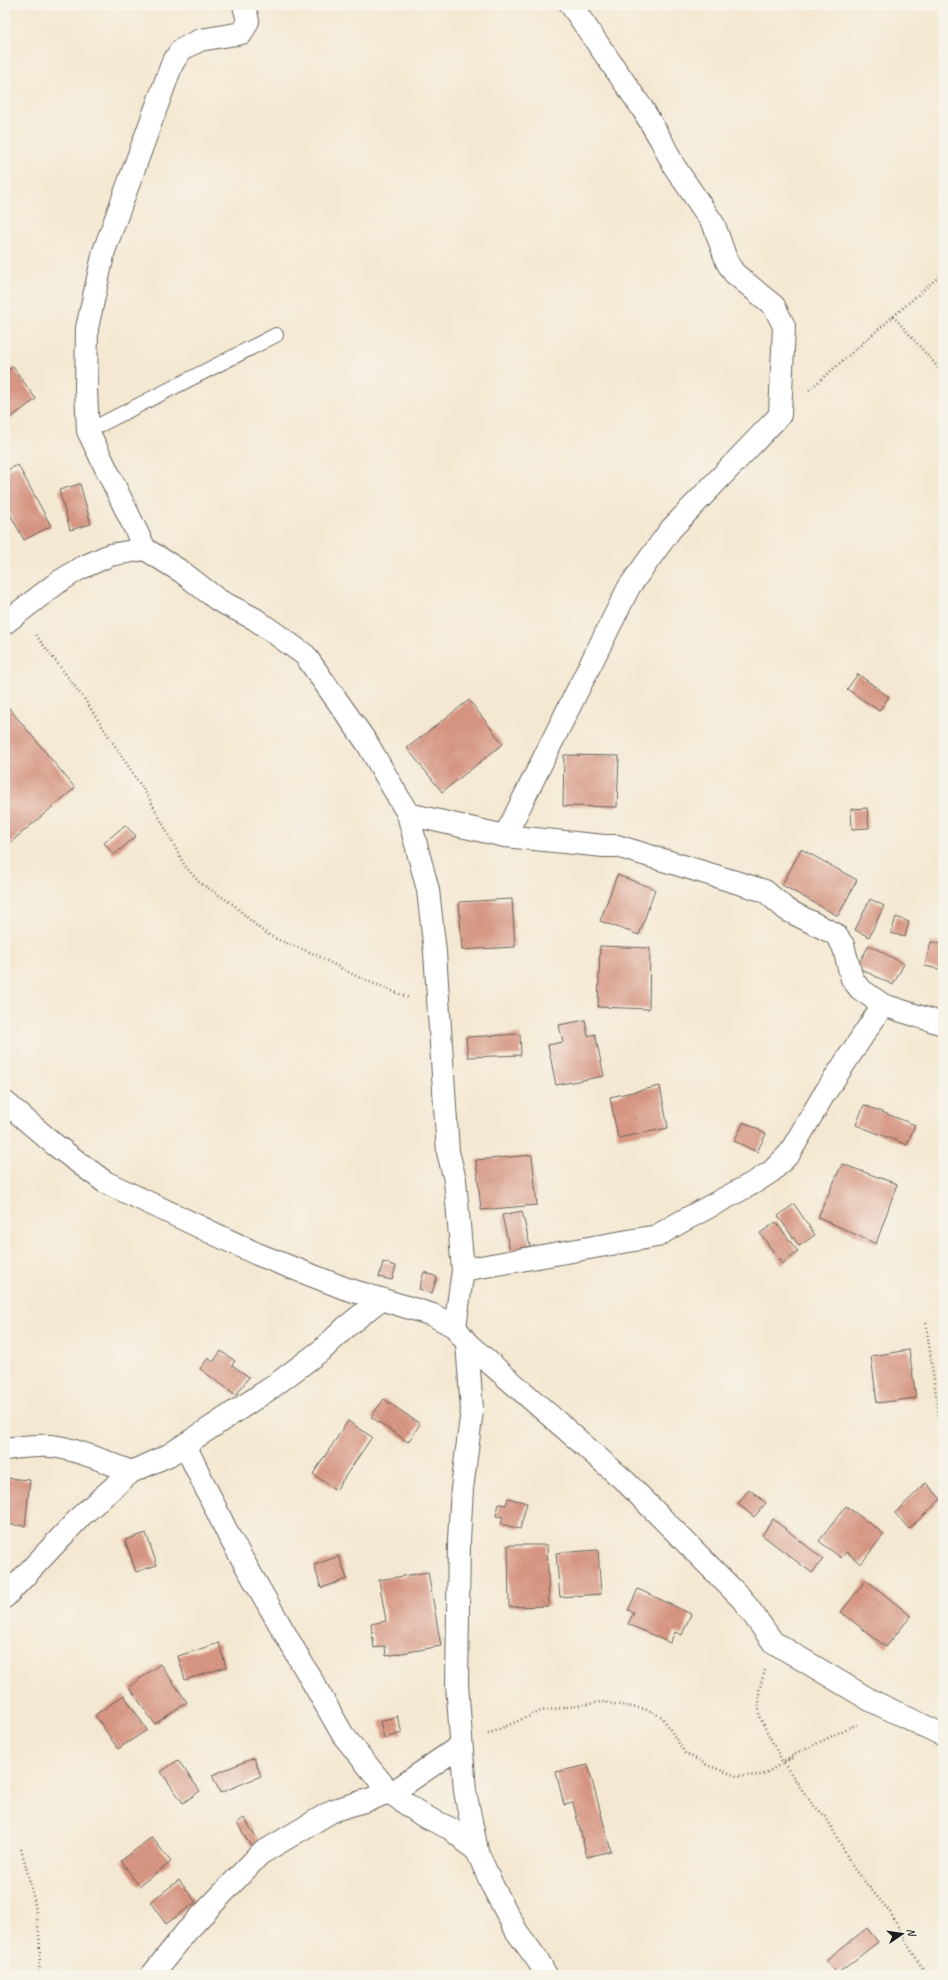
<svg xmlns="http://www.w3.org/2000/svg" width="948" height="1980" viewBox="0 0 948 1980" font-family="Caveat,sans-serif">
  <defs>
    <pattern id="building-back-hatch" width="6" height="6" patternUnits="userSpaceOnUse"><rect width="6" height="6" fill="#da9884"/><path d="M-1 5l2 2M0 0l6 6M5-1l2 2" fill="none" stroke="#ba8271"/></pattern>
  </defs>
  <rect width="100%" height="100%" fill="#f7f3e8"/>
  <filter id="ink" filterUnits="userSpaceOnUse"><feTurbulence type="fractalNoise" baseFrequency=".025" numOctaves="2"/><feDisplacementMap in="SourceGraphic" scale="8" xChannelSelector="R" yChannelSelector="G"/><feConvolveMatrix kernelMatrix="1 2 1 2 8 2 1 2 1" color-interpolation-filters="sRGB"/></filter>
  <filter id="wash" filterUnits="userSpaceOnUse"><feTurbulence type="fractalNoise" baseFrequency=".012" numOctaves="4" result="noise"/><feDisplacementMap in="SourceGraphic" scale="16" xChannelSelector="R" yChannelSelector="G"/><feGaussianBlur stdDeviation="0.9" result="paint"/><feColorMatrix in="noise" values="0 0 0 0 0 0 0 0 0 0 0 0 0 0 0 0 0 1.4 0 .05"/><feComposite in="paint" operator="in"/></filter>
  <g filter="url(#wash)">
    <rect width="100%" height="100%" fill="#f4e8d2"/>
    <g id="blocks">
      <g fill="url(#building-back-hatch)">
        <polygon points="13,367 36,399 5,422 5,372"/>
        <polygon points="18,465 51,526 24,540 5,505 5,471"/>
        <polygon points="80,484 91,524 70,530 59,490"/>
        <polygon points="858,674 889,697 879,711 847,689"/>
        <polygon points="469,700 503,744 442,792 407,748"/>
        <polygon points="5,703 75,788 5,847"/>
        <polygon points="564,755 619,756 617,807 563,806"/>
        <polygon points="867,808 869,828 852,829 851,809"/>
        <polygon points="125,825 136,836 114,855 104,843"/>
        <polygon points="801,849 857,880 838,916 782,885"/>
        <polygon points="617,875 655,889 639,935 600,921"/>
        <polygon points="512,899 515,947 462,950 459,902"/>
        <polygon points="870,899 884,906 869,937 855,930"/>
        <polygon points="896,917 909,922 905,937 891,933"/>
        <polygon points="931,942 943,944 943,970 925,966"/>
        <polygon points="869,945 904,964 893,985 857,967"/>
        <polygon points="600,946 650,948 649,1009 598,1007"/>
        <polygon points="585,1020 588,1036 595,1034 604,1076 556,1085 548,1045 563,1042 559,1025"/>
        <polygon points="520,1034 521,1055 468,1057 466,1037"/>
        <polygon points="660,1086 668,1128 618,1138 610,1097"/>
        <polygon points="864,1105 915,1125 907,1145 856,1125"/>
        <polygon points="744,1122 766,1134 757,1152 734,1141"/>
        <polygon points="532,1155 537,1205 481,1210 476,1160"/>
        <polygon points="842,1164 897,1184 876,1244 818,1217"/>
        <polygon points="794,1204 815,1235 799,1246 778,1216"/>
        <polygon points="522,1211 530,1246 510,1251 502,1215"/>
        <polygon points="776,1222 798,1252 782,1264 760,1233"/>
        <polygon points="383,1262 396,1266 392,1280 379,1277"/>
        <polygon points="424,1272 437,1277 432,1293 419,1289"/>
        <polygon points="909,1350 916,1398 877,1403 871,1356"/>
        <polygon points="221,1351 235,1361 232,1365 249,1377 236,1395 200,1369 208,1358 213,1362"/>
        <polygon points="384,1399 420,1424 408,1442 371,1417"/>
        <polygon points="348,1421 372,1437 336,1490 313,1474"/>
        <polygon points="5,1478 30,1480 25,1526 5,1524"/>
        <polygon points="926,1483 941,1499 909,1529 895,1513"/>
        <polygon points="749,1489 766,1503 754,1517 738,1504"/>
        <polygon points="508,1498 527,1503 520,1529 501,1524 503,1517 496,1516 499,1504 506,1505"/>
        <polygon points="846,1506 884,1534 861,1564 846,1552 841,1558 819,1541"/>
        <polygon points="773,1519 823,1559 812,1573 762,1535"/>
        <polygon points="146,1533 157,1565 136,1572 125,1540"/>
        <polygon points="508,1545 547,1545 549,1606 509,1607"/>
        <polygon points="598,1550 601,1594 560,1597 556,1553"/>
        <polygon points="339,1556 347,1579 321,1588 314,1565"/>
        <polygon points="428,1572 441,1646 386,1656 385,1646 374,1648 371,1624 386,1621 379,1580"/>
        <polygon points="866,1580 911,1616 886,1647 841,1612"/>
        <polygon points="638,1589 691,1614 682,1635 675,1632 670,1643 628,1624 634,1612 628,1610"/>
        <polygon points="219,1643 226,1667 185,1680 178,1656"/>
        <polygon points="160,1664 187,1702 155,1724 129,1687"/>
        <polygon points="124,1695 147,1730 118,1749 95,1715"/>
        <polygon points="397,1716 402,1733 384,1738 380,1721"/>
        <polygon points="254,1758 261,1776 220,1793 212,1775"/>
        <polygon points="178,1760 200,1791 183,1803 161,1772"/>
        <polygon points="588,1765 611,1851 587,1857 573,1803 564,1805 556,1772"/>
        <polygon points="244,1818 260,1843 252,1848 237,1823"/>
        <polygon points="152,1837 171,1862 139,1886 121,1861"/>
        <polygon points="179,1880 196,1902 166,1924 150,1902"/>
        <polygon points="867,1928 878,1942 837,1974 826,1960"/>
      </g>
    </g>
  </g>
  <g filter="url(#ink)">
    <use href="#blocks" fill-opacity="0" stroke="#68635c" stroke-width="1"/>
    <g fill="none" stroke-linecap="round" stroke-linejoin="round">
      <defs>
        <polyline id="service" points="88,431 276,335"/>
        <g id="minor">
          <polyline points="145,549 88,431 86,390 87,328 104,251 172,64 181,50 200,40 242,33 248,21 244,5"/>
          <polyline points="5,623 57,583 79,569 110,555 145,549 182,572 218,600 255,619 305,655 367,743 408,814 428,890 435,952 448,1152 455,1180 463,1270 455,1327"/>
          <polyline points="408,814 505,836 629,587 671,529 780,415 784,326 774,306 734,273 727,262 714,225 674,166 661,140 642,108 571,5"/>
          <polyline points="505,836 604,846 617,846 765,891 787,910 835,934 843,945 852,979 860,989 883,1005 943,1024"/>
          <polyline points="5,1102 55,1145 105,1182 257,1254 344,1288 433,1315 455,1327 467,1343 626,1482 742,1599 773,1642 870,1700 943,1735"/>
          <polyline points="463,1270 657,1236 677,1224 755,1182 772,1171 789,1154 823,1096 883,1005"/>
          <polyline points="467,1343 472,1410 462,1489 459,1540 457,1684 465,1791 477,1851 493,1887 517,1932 539,1962 546,1975"/>
          <polyline points="185,1445 229,1536 343,1735 389,1792 422,1815 451,1829 477,1851"/>
          <path d="M5,1449c16,-2 31,-4 46,-3 23,2 59,17 80,26"/>
          <polyline points="5,1597 82,1515 131,1472 169,1455 271,1388 323,1349 346,1327 381,1299"/>
          <polyline points="152,1975 186,1932 260,1854 334,1810 371,1799 399,1788 460,1746"/>
        </g>
      </defs>
      <use href="#service" stroke="#68635c" stroke-width="16"/>
      <use href="#minor" stroke="#68635c" stroke-width="24"/>
      <g stroke="#68635c" stroke-width="2.5" stroke-dasharray="1 3" stroke-linecap="butt">
        <polyline points="893,316 943,373"/>
        <polyline points="809,390 943,273"/>
        <polyline points="36,635 85,700 149,798 185,866 199,882 234,905 260,929 274,938 312,953 358,977 409,998"/>
        <polyline points="926,1323 943,1445"/>
        <polyline points="765,1670 759,1691 759,1716 782,1761 812,1804 826,1817 854,1869 890,1912 909,1947 927,1975"/>
        <polyline points="488,1734 541,1711 602,1702 645,1709 662,1717 685,1753 709,1766 737,1776 762,1775 792,1758 782,1761"/>
        <polyline points="788,1758 850,1727 857,1725"/>
        <path d="M21,1849c12,42 22,82 18,126"/>
      </g>
      <use href="#service" stroke="#fff" stroke-width="14"/>
      <use href="#minor" stroke="#fff" stroke-width="22"/>
    </g>
  </g>
  <rect width="948" height="1980" fill="none" stroke="#f7f3e8" stroke-width="20"/>
  <g transform="translate(902 1934) rotate(77)" stroke="#f7f3e8" stroke-width="3" paint-order="stroke">
  <path d="M0-3L7 15L0 10L-7 15Z" fill="#1c1c1c"/>
  <text y="-6" font-size="11" font-weight="bold" text-anchor="middle" fill="#1c1c1c">N</text>
  </g>
</svg>
